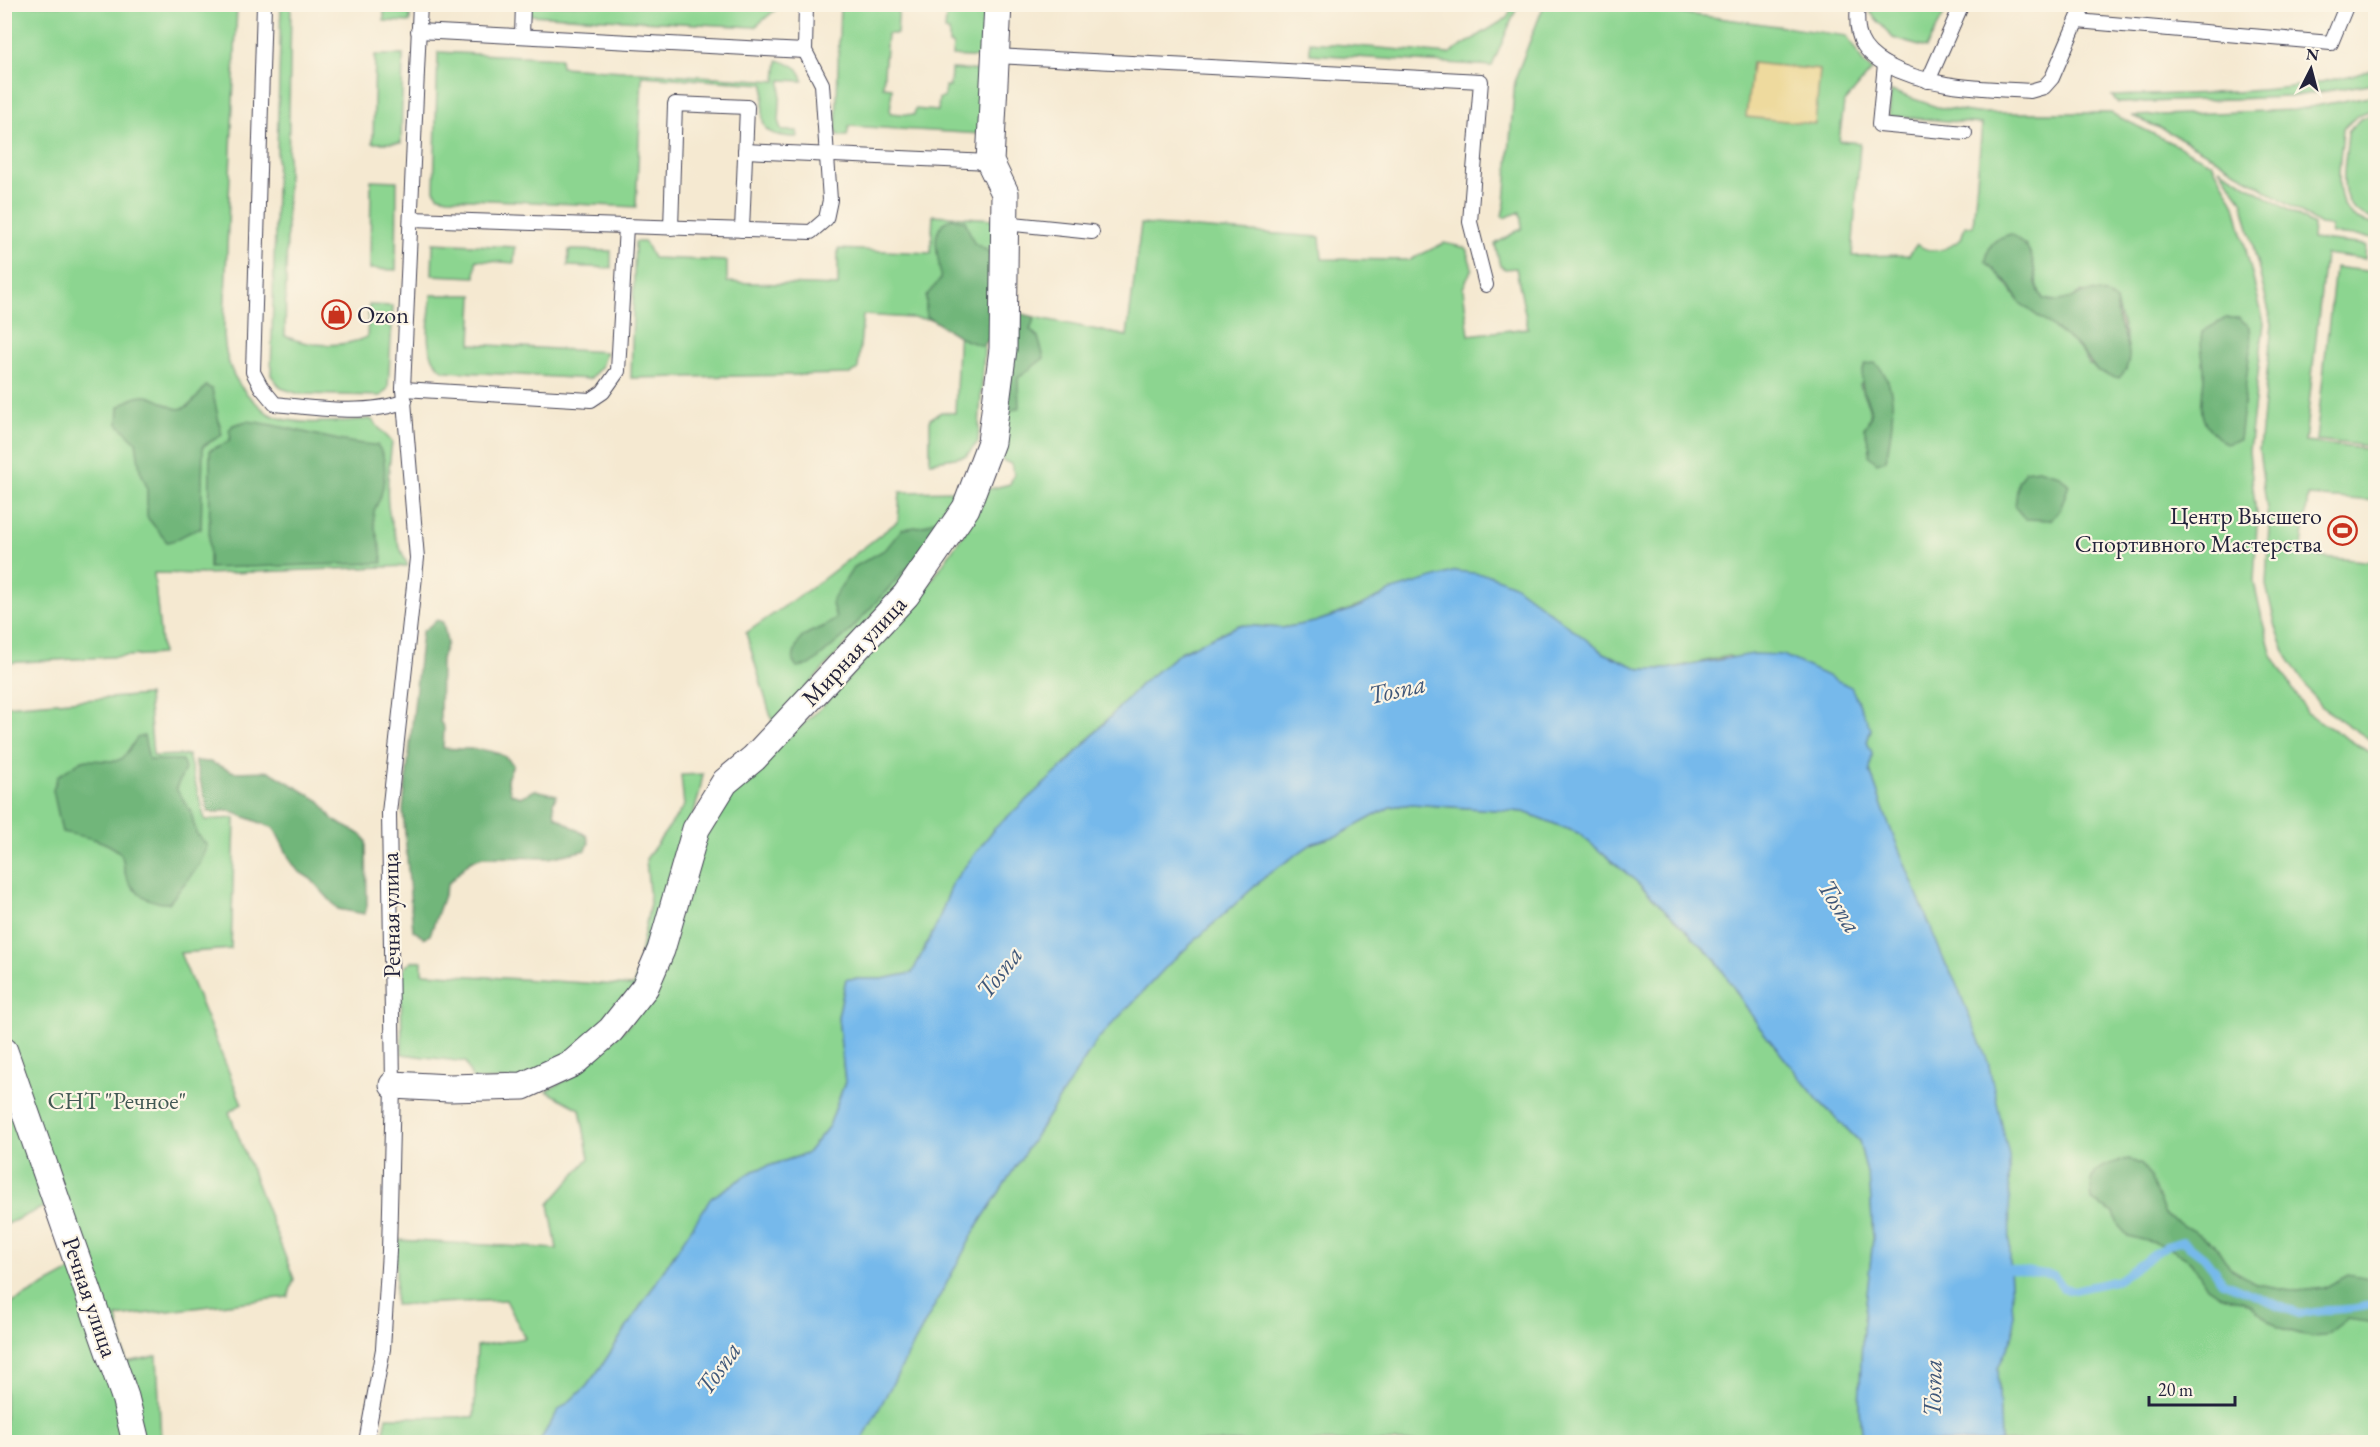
<svg xmlns="http://www.w3.org/2000/svg" width="2380" height="1447" viewBox="0 0 2380 1447" font-family="'EB Garamond',serif">
  <rect width="100%" height="100%" fill="#fcf5e5"/>
  <filter id="ink" filterUnits="userSpaceOnUse"><feTurbulence type="fractalNoise" baseFrequency=".0167" numOctaves="2"/><feDisplacementMap in="SourceGraphic" scale="12" xChannelSelector="R" yChannelSelector="G"/><feConvolveMatrix kernelMatrix="1 2 1 2 8 2 1 2 1" color-interpolation-filters="sRGB"/></filter>
  <filter id="wash" filterUnits="userSpaceOnUse"><feTurbulence type="fractalNoise" baseFrequency=".008" numOctaves="4" result="noise"/><feDisplacementMap in="SourceGraphic" scale="24" xChannelSelector="R" yChannelSelector="G"/><feGaussianBlur stdDeviation="1.35" result="paint"/><feColorMatrix in="noise" values="0 0 0 0 0 0 0 0 0 0 0 0 0 0 0 0 0 1.4 0 .05"/><feComposite in="paint" operator="in"/></filter>
  <g filter="url(#wash)">
    <rect width="100%" height="100%" fill="#f5e9d1"/>
    <g fill="#8cd590" stroke="#577c66" stroke-width="1.5" fill-rule="evenodd">
      <path d="M5,5h232l-13,317c-1,32 6,58 31,80 4,3 9,9 14,12 29,14 71,7 102,5l21,23c-7,58 -9,70 16,124l-204,8 -50,-1 8,81 -157,9z"/>
      <path d="M281,5h10l-6,331c24,11 57,12 82,1l2,-32 24,1 -5,82 -7,8 -82,-2 -18,-6 -10,-13z"/>
      <polygon points="384,5 410,5 410,22 384,21"/>
      <polygon points="528,5 781,5 755,27 529,15"/>
      <polygon points="840,5 899,5 897,34 887,34 883,87 892,88 890,113 914,115 915,109 938,111 939,98 944,97 945,86 950,87 951,69 984,71 981,134 849,126 847,136 839,136 836,131"/>
      <polygon points="952,5 987,5 984,58 952,56 953,45 949,44 949,31 945,30 947,7 951,7"/>
      <polygon points="1513,5 1518,5 1492,66 1310,54 1310,42 1449,54 1507,18"/>
      <path d="M1544,5c102,0 203,17 303,31l17,28 8,6 -28,33 -5,38 21,2 -8,113 57,-1 8,-11c15,12 30,6 44,-5l4,-13h8l9,-102 -93,-8 2,-25 46,16 39,6h135l101,50 23,42 29,118 -15,128 8,72 -3,59 9,41 9,32 36,59 67,42v686h-374l-3,-74 16,-35 -4,-64 -57,-293 -8,-12 -58,-144 -17,-49 2,-18 -5,-11 4,-13 -8,-15 -134,-58 -62,13h-27l-36,-16 -41,-29 -107,-53 -141,51 -33,6 -43,-3 -58,27 -40,32 -188,198 -16,42 -25,49 -30,6h-36l-8,38 7,65 -16,44 -23,28 -53,17 -78,82 -74,114 -15,20 -28,24 -19,31h-157l5,-25h87l3,-71 48,-8 -19,-38 -111,5 2,-65 160,9 -8,-45 40,-46 -9,-49 -34,-18 31,-17 53,-50 78,-205 67,-70 47,-42 90,-98 57,-83 12,-29 8,-8 21,-5 4,-10 -3,-10 -11,-5 -9,4 27,-85 8,-6 4,-42 5,-13 92,19 14,-112 179,13 2,22 88,1 34,-17 22,5 6,20 -9,20 6,47 59,-7 -12,-60 -11,1 -5,-3 -5,-22 27,-16 -2,-16 -16,6 -2,-2 3,-13 10,-124zM2025,244c13,18 7,37 18,55l21,3 18,-10 34,9c5,28 17,40 10,69l-37,-6c-14,-29 -44,-40 -67,-60 -9,-7 -11,-18 -21,-25zM1885,379l7,23 -4,46 -18,-1 -6,-19c14,-16 0,-26 -4,-44z"/>
      <polygon points="1870,5 1870,4 1949,5 1926,48 1893,38 1870,12"/>
      <path d="M438,52l122,6 1,9 215,14 2,-21c12,4 23,6 25,21l-22,-1 -2,44 3,7h15l1,6c-46,0 -34,-18 -34,-53l-122,-8 -6,131 -188,-9 -9,-2 -5,-6z"/>
      <polygon points="375,55 403,55 401,143 373,143"/>
      <path d="M2375,68v15l-86,14 -171,6 -6,-7c86,-3 181,0 263,-28z"/>
      <path d="M2375,95v14l-17,6 -15,14c-2,36 -18,90 32,95v14l-43,-4 -2,-8 -10,-1 -103,-66 -44,-25 -41,-18 162,-6z"/>
      <path d="M2375,114h1l-1,105c-44,-7 -29,-54 -27,-87l12,-13z"/>
      <polygon points="2219,168 2313,225 2312,239 2366,245 2365,259 2325,254 2305,442 2375,450 2375,501 2308,496 2301,555 2375,562 2375,743 2320,706 2287,657 2276,627 2266,585 2269,525 2259,450 2272,324 2242,200"/>
      <polygon points="371,180 397,181 396,270 370,269"/>
      <polygon points="933,215 994,219 991,323 863,315 858,369 850,374 631,378 635,242 645,242 653,258 727,261 727,282 838,286 838,249 931,253"/>
      <polygon points="433,243 515,247 514,263 476,260 475,277 432,275"/>
      <polygon points="569,250 611,251 611,268 568,266"/>
      <polygon points="2335,267 2375,272 2375,447 2316,440"/>
      <path d="M431,295h42l-2,49 135,8 -5,15 -11,12 -146,-8c-24,-17 -14,-50 -13,-76z"/>
      <polygon points="959,325 985,337 978,442 966,456 930,462 930,419 941,412 955,413"/>
      <polygon points="959,491 932,550 773,724 746,633 818,583 898,521 900,492"/>
      <polygon points="148,695 153,756 188,755 205,820 235,818 231,949 180,953 242,1104 229,1112 294,1279 288,1297 117,1317 126,1362 157,1356 161,1442 5,1442 5,1307 71,1271 48,1205 5,1225 5,706"/>
      <polygon points="703,774 699,795 642,983 571,1053 524,1079 473,1080 465,1062 402,1054 401,978 405,967 412,961 422,961 422,973 634,986 650,903 646,859 684,806 681,775"/>
      <polygon points="1412,804 1524,812 1578,833 1637,882 1715,959 1760,1028 1819,1101 1859,1141 1870,1185 1873,1239 1862,1340 1859,1409 1862,1442 861,1442 978,1225 1097,1040 1169,964 1267,875 1313,843 1339,835 1390,807"/>
    </g>
    <g fill="#71b67a" stroke="#4a6c5a" stroke-width="1.5">
      <path d="M952,218l13,3 9,22 19,11 1,80 -11,12 -18,-6 -39,-24v-20l14,-16c2,-22 -16,-50 12,-62z"/>
      <path d="M2011,234c36,25 14,37 32,65 32,10 43,-23 73,2 1,7 1,17 4,24 8,19 16,36 -1,53l-21,-6 -20,-26 -58,-43 -10,-17 -24,-24c1,-17 9,-24 25,-28z"/>
      <polygon points="1010,311 1035,317 1030,330 1038,337 1044,358 1018,378 1019,408 1008,411"/>
      <path d="M2226,318h13l11,9 1,14 -12,99 -13,4c-34,-26 -23,-34 -22,-71 0,-14 -5,-26 -2,-41z"/>
      <path d="M1875,363c26,21 17,68 11,97l-9,3 -8,-7 1,-9 -6,-19c20,-22 -12,-30 1,-64z"/>
      <path d="M206,386l6,3 10,46 -19,11 -2,83c-14,1 -21,12 -34,13l-20,-25v-30l-7,-17 -4,-28 -18,-18 1,-17c36,-29 46,10 67,0 7,-3 15,-15 20,-21z"/>
      <path d="M247,421c45,5 85,22 130,24 11,12 8,34 4,50 -1,6 -6,11 -7,17 -3,15 9,33 8,51l-173,5 1,-118 18,-8 3,-5 -2,-7 4,-5z"/>
      <polygon points="2038,469 2059,475 2069,485 2060,510 2051,520 2025,519 2015,507 2018,482 2025,471"/>
      <path d="M940,518l4,3 -5,12 -91,100 -38,32 -13,2 -4,-6c4,-37 26,-25 43,-43l-4,-14 2,-7 20,-30 32,-18 16,-20 21,-3z"/>
      <path d="M437,620l6,2 4,21 -6,16 -1,62 4,7 -1,20c21,2 58,-3 70,17l-6,14 4,15 9,3 15,-7 22,5 -4,8 2,13 32,20 2,7 -3,7 -37,8 -66,-1 -13,4 -22,23 -18,51 -6,3 -11,-8 -10,-120 19,-178z"/>
      <path d="M144,736l5,24h33l3,9 -9,19 15,24 5,21 11,12 -7,19 -31,39c-21,1 -41,-13 -45,-34 -1,-6 0,-13 -5,-17 -15,-13 -39,-16 -57,-20l-9,-42 5,-14 24,-16 34,1 7,-3 14,-20z"/>
      <polygon points="195,761 210,762 234,772 269,771 320,801 333,820 362,835 366,841 367,906 364,914 338,909 311,879 298,871 292,863 274,828 227,810 214,813 208,811"/>
      <path d="M2129,1159l13,6 8,11 15,39 49,28 16,25 27,16 40,7 27,-3 24,-13 27,5v43l-28,-4 -22,17 -15,1 -33,-10 -25,-21 -11,-6 -20,-4 -14,-9 -15,-25 -26,-16 -38,-10 -9,-10 -5,-13 -22,-12c-5,-33 9,-36 37,-42z"/>
    </g>
    <polygon fill="#eeda9e" stroke="#887e6c" stroke-width="1.5" points="1752,63 1820,70 1815,124 1746,117"/>
    <polygon fill="#76b9eb" stroke="#4c6e93" stroke-width="1.5" points="1456,571 1489,575 1514,585 1604,653 1640,669 1667,669 1753,654 1783,655 1851,687 1871,729 1867,742 1872,753 1870,771 1887,820 1945,963 1953,976 1988,1062 2009,1156 2010,1269 2014,1333 1998,1368 2001,1442 1862,1442 1859,1409 1862,1340 1873,1239 1870,1185 1859,1141 1819,1101 1760,1028 1715,959 1637,882 1578,833 1524,812 1412,804 1390,807 1339,835 1313,843 1267,875 1169,964 1097,1040 978,1225 861,1442 539,1442 558,1411 586,1387 601,1367 711,1198 753,1171 806,1154 829,1126 845,1082 838,1017 846,979 882,979 912,973 937,924 953,882 994,829 1066,764 1141,684 1181,652 1239,625 1282,628 1315,622 1354,609 1396,589"/>
    <g fill="none" stroke-linecap="round" stroke-linejoin="round">
      <path stroke="#76b9eb" stroke-width="8" d="M2010,1269l44,6 9,13 12,2 43,-10 48,-34 16,-5 22,16 19,25 76,32c25,-8 54,0 77,-12"/>
    </g>
  </g>
  <g filter="url(#ink)">
    <g fill="none" stroke-linecap="round" stroke-linejoin="round">
      <defs>
        <g id="lane">
          <path d="M264,4l-11,368 8,15 14,17c38,4 94,12 130,-3"/>
          <path d="M1858,4c-3,29 1,45 27,60l-6,61 86,8"/>
          <polyline points="2077,21 2331,43 2347,4"/>
          <polyline points="418,31 805,51"/>
          <polyline points="522,36 523,4"/>
          <polyline points="995,56 1481,81 1470,222 1486,285"/>
          <path d="M1885,64c44,24 95,24 145,27l14,-4 8,-9 32,-74"/>
          <polyline points="1928,81 1962,4"/>
          <polyline points="745,151 990,162"/>
          <polyline points="411,219 811,232 826,219 830,200 822,84 805,51 806,4"/>
          <polyline points="1004,223 1092,232"/>
          <polyline points="671,228 675,104 747,107 742,230"/>
          <polyline points="403,389 591,400 603,392 618,371 626,226"/>
          <polyline points="366,1442 383,1349 389,1251 393,1085 389,813 417,558 403,389 420,4"/>
        </g>
        <g id="street">
          <polyline points="4,1051 125,1397 136,1442"/>
          <polyline points="393,1085 449,1088 523,1086 573,1063 611,1030 645,987 661,950 696,829 725,782 754,758 906,595 966,508 991,442 1003,349 1005,193 990,162 998,4"/>
        </g>
      </defs>
      <use href="#lane" stroke="#424052" stroke-width="16"/>
      <use href="#street" stroke="#424052" stroke-width="29"/>
      <use href="#lane" stroke="#fff" stroke-width="14"/>
      <use href="#street" stroke="#fff" stroke-width="27"/>
    </g>
  </g>
  <defs>
    <symbol id="shop-ring" viewBox="-11 -11 22 22"><circle r="9.5" fill="#fcf5e5" stroke="#c8321e" stroke-width="1.5"/><path d="M-5-2.5h2.3a2.7 3.5 0 0 1 5.4 0H5L5.5 6h-11ZM-1.5-2.5h3a1.5 2.3 0 0 0-3 0Z" fill="#c8321e"/></symbol>
    <symbol id="stadium-ring" viewBox="-11 -11 22 22"><circle r="9.5" fill="#fcf5e5" stroke="#c8321e" stroke-width="1.5"/><path d="M0-5a6.5 5 0 1 0 0 10a6.5 5 0 1 0 0-10ZM-3.5-1.8h7v3.6h-7Z" fill="#c8321e"/></symbol>
  </defs>
  <g fill-rule="evenodd">
    <use href="#shop-ring" x="320" y="298" width="33" height="33"/>
    <use href="#stadium-ring" x="2326" y="514" width="33" height="33"/>
  </g>
  <g text-anchor="middle" stroke-width="4.5" stroke-linejoin="round" paint-order="stroke">
    <g font-size="24" fill="#22223b" stroke="#fcf5e5" text-anchor="start">
      <text x="357" y="323">Ozon</text>
      <text x="2322" y="524" text-anchor="end">Центр Высшего<tspan x="2322" dy="28">Спортивного Мастерства</tspan></text>
    </g>
    <g font-size="24" fill="#22223b" stroke="#fcf5e5">
      <text transform="translate(854 651) rotate(-47)" y="8">Мирная улица</text>
      <text transform="translate(391 915) rotate(-91)" y="8">Речная улица</text>
      <text transform="translate(90 1297) rotate(71)" y="8">Речная улица</text>
    </g>
    <g font-size="24" fill="#425854" stroke="#fcf5e5">
      <text x="117" y="1109">СНТ "Речное"</text>
    </g>
    <g font-size="26" font-style="italic" fill="#3f5779" stroke="#fcf5e5">
      <text transform="translate(1397 689) rotate(-13)" y="9">Tosna</text>
      <text transform="translate(1840 906) rotate(58)" y="9">Tosna</text>
      <text transform="translate(999 972) rotate(-52)" y="9">Tosna</text>
      <text transform="translate(718 1368) rotate(-55)" y="9">Tosna</text>
      <text transform="translate(1932 1388) rotate(-89)" y="9">Tosna</text>
    </g>
  </g>
  <rect width="2380" height="1447" fill="none" stroke="#fcf5e5" stroke-width="24"/>
  <g transform="translate(2311 69) rotate(6)" stroke="#fcf5e5" stroke-width="4.5" paint-order="stroke">
  <path d="M0-4.5L10 22L0 15L-10 22Z" fill="#22223b"/>
  <text y="-9" font-size="16" font-weight="bold" text-anchor="middle" fill="#22223b">N</text>
  </g>
  <path d="M2149 1396v9h86v-9" fill="none" stroke="#22223b" stroke-width="3"/>
  <text x="2158" y="1396" font-size="18" fill="#22223b" stroke="#fcf5e5" stroke-width="4.5" paint-order="stroke">20 m</text>
</svg>
